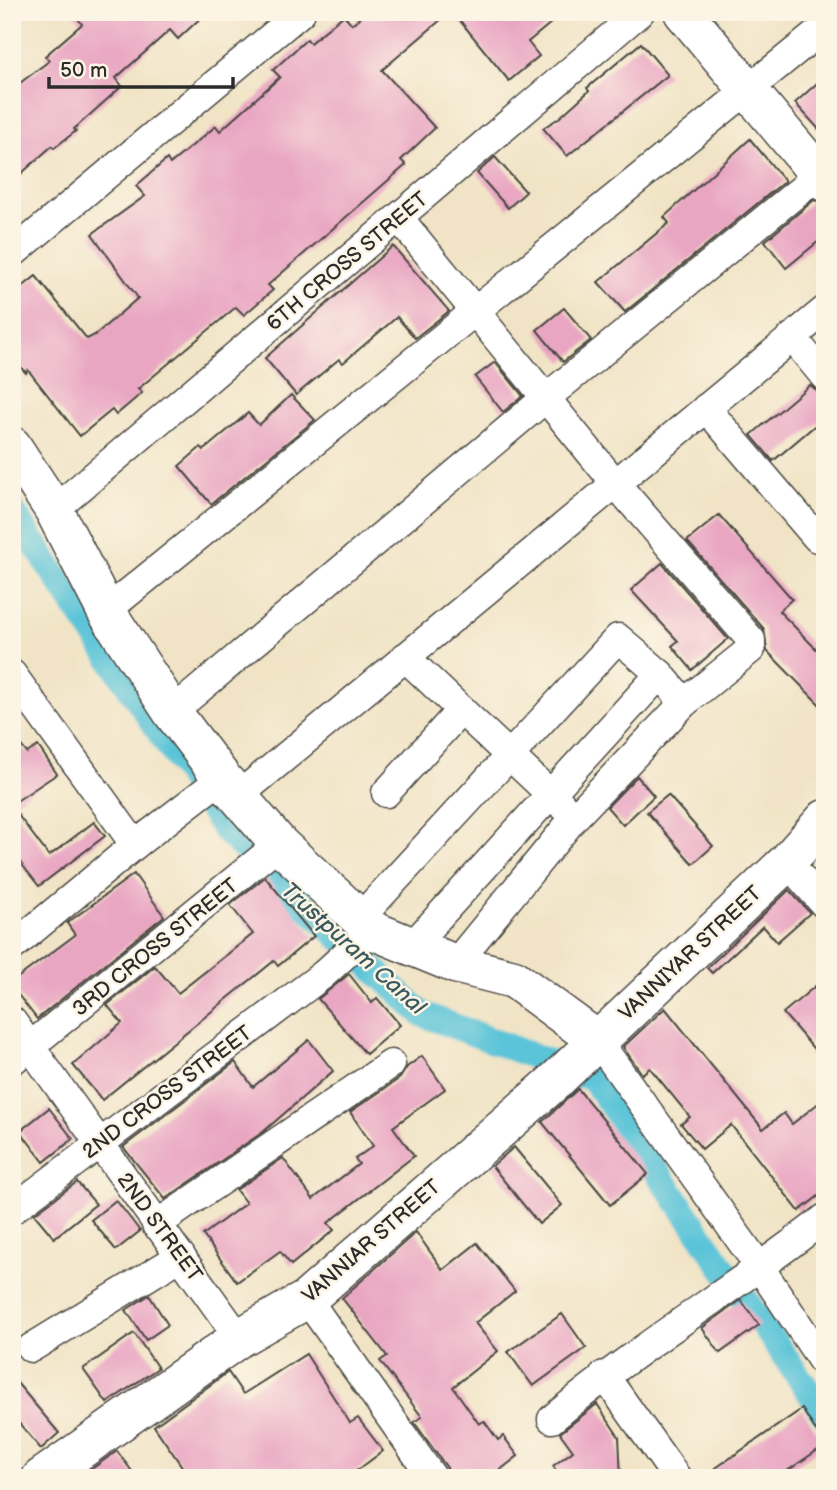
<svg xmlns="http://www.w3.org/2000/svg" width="837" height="1490" viewBox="0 0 837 1490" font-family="'Balsamiq Sans',sans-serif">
  <rect width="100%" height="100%" fill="#fcf5e5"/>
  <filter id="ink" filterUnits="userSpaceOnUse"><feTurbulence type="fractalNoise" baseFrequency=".0143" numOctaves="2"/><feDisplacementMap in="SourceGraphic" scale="14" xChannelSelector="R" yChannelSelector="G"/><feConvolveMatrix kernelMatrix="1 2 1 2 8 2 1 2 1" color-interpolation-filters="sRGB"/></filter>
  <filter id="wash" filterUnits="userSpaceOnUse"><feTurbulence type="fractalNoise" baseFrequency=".00686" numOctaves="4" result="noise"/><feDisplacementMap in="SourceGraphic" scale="28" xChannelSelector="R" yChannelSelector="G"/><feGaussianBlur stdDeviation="1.57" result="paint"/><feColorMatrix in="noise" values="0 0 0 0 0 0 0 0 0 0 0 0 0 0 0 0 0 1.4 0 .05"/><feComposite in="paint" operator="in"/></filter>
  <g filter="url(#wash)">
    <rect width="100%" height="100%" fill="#f1e4c6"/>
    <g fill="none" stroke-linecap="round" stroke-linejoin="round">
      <polyline stroke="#5cc4d8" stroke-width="26" points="12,510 225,831 422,1014 593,1079 825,1415"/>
    </g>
    <g id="blocks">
      <g fill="#e9a6c2">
        <polygon points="73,12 207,12 178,39 170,30 116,78 122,86 74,129 76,131 54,148 52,146 12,182 12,89 49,61 45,56 82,24"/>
        <polygon points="366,12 450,12 382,70 435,128 401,160 406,165 268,285 273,290 244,315 236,307 138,389 142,393 116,415 112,410 80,436 28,370 26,373 12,357 12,295 36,276 87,339 95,335 138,298 92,234 145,196 136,186 167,159 170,164 216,126 220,131 280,77 273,70 307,39 310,43 344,15 352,24"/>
        <polygon points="453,12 564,12 528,42 539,56 509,81"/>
        <polygon points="641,43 668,75 567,156 543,128 559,118 589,91 587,88"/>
        <polygon points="825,76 825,136 795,103"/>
        <polygon points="750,139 785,181 625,312 598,282 669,223 664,217"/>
        <polygon points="495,157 526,192 508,208 477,173"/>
        <polygon points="814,200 825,203 825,236 786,268 765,241"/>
        <polygon points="393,246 449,311 415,338 397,317 343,363 339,359 296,395 265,358"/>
        <polygon points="564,308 591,340 563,362 537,330"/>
        <polygon points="495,362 523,396 503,412 475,377"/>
        <polygon points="810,385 825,397 825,417 773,461 751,435"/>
        <polygon points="291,395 315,420 211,504 179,466 201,447 204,450 248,413 259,425"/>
        <polygon points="719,515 792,599 779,611 825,658 825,710 767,651 764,629 687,541"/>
        <polygon points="662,563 728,639 692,670 672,646 678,641 631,590"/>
        <polygon points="12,734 27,753 38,746 57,774 12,804"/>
        <polygon points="637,776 654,796 623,825 607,807"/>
        <polygon points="668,795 713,846 693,864 647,812"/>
        <polygon points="12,807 49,856 94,822 105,836 39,886 12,852"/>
        <polygon points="134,874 164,916 37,1019 12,987 12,982 75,935 67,923"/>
        <polygon points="265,877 314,936 278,966 274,961 102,1100 73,1065 122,1023 107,1005 155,966 178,993 253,934 230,905"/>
        <polygon points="789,890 810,913 777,942 763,926 712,973 707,968"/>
        <polygon points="349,974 372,1003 377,998 400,1025 366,1054 318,999"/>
        <polygon points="825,978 825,1062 783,1013"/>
        <polygon points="665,1008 763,1129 784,1113 792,1124 825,1098 825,1191 799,1211 731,1125 702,1149 681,1124 690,1117 650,1068 642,1074 623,1047"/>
        <polygon points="309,1040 333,1071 263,1132 165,1199 123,1147 235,1062 253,1087"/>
        <polygon points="422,1056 445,1089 393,1127 414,1156 328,1223 334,1230 291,1265 280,1251 237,1282 203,1235 246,1203 236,1190 283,1158 313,1199 359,1164 355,1159 373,1146 350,1112 400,1078 407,1067"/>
        <polygon points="578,1089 648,1174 610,1205 542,1122"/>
        <polygon points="49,1108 73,1139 44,1162 20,1131"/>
        <polygon points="514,1147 562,1205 539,1224 492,1166"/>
        <polygon points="77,1182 96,1204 54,1238 34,1214"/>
        <polygon points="116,1200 140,1231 116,1250 91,1220"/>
        <polygon points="416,1232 443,1270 477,1243 515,1291 475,1323 498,1351 453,1387 479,1424 484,1421 498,1440 503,1436 518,1456 490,1478 449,1478 447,1468 414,1422 422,1417 380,1361 387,1356 342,1298"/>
        <polygon points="149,1295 168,1325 146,1340 126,1310"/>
        <polygon points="741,1300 759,1325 720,1353 702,1328"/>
        <polygon points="562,1314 586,1348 533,1386 508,1352"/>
        <polygon points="134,1333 158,1368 107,1403 83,1369"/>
        <polygon points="306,1354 350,1423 358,1418 383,1451 347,1478 190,1478 154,1426 228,1372 243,1394"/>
        <polygon points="12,1377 59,1433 41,1449 12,1415"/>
        <polygon points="597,1404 619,1437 621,1478 561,1478 553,1466 573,1451 560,1433"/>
        <polygon points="802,1409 825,1445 777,1478 701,1478"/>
        <polygon points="117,1451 137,1478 79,1478"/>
      </g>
    </g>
  </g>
  <g filter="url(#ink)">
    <use href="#blocks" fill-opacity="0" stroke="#494742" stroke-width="2"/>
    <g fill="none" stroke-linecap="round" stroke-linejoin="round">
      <defs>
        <g id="street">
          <polyline points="399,218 615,483 751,640 751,649 684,703 574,818 455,964"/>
          <polyline points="12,254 301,12"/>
          <polyline points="792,337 825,377"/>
          <polyline points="706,408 817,538"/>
          <polyline points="54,510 640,12"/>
          <polyline points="106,611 825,27"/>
          <polyline points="405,657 562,805"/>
          <polyline points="12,674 135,845"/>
          <polyline points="172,712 547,397 825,170"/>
          <polyline points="386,793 461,710"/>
          <polyline points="238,796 825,310"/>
          <polyline points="787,862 825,905"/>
          <polyline points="359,919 618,638 660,674 684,703"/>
          <polyline points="412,946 660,674"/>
          <polyline points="12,947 135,845 222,778"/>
          <polyline points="12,1021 239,1338"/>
          <polyline points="597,1040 761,1269 825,1365"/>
          <polyline points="12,1061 279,844"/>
          <polyline points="12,1210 324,974 372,930"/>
          <polyline points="156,1225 391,1064"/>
          <polyline points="307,1299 433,1478"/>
          <polyline points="31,1348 181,1256"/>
          <polyline points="604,1375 677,1478"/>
          <path d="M552,1419c87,-73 184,-131 273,-201"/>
        </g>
        <g id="secondary">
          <polyline points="683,12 825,182"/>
          <polyline points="12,446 54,510 106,611 172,712 222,778 279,844 372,930 455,964 514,979 597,1040"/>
          <polyline points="41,1478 239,1338 307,1299 552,1084 787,862 825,819"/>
        </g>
      </defs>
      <use href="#street" stroke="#494742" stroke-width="31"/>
      <use href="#secondary" stroke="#494742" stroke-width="41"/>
      <use href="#street" stroke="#fff" stroke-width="28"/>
      <use href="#secondary" stroke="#fff" stroke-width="38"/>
    </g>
  </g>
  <g text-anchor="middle" stroke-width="5" stroke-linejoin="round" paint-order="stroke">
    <g font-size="21" fill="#2b2b2b" stroke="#fcf5e5">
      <text transform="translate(347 261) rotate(-40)" y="7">6TH CROSS STREET</text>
      <text transform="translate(155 947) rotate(-39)" y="7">3RD CROSS STREET</text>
      <text transform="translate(690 953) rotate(-43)" y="7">VANNIYAR STREET</text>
      <text transform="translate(167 1092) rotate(-37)" y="7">2ND CROSS STREET</text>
      <text transform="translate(160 1227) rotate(54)" y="7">2ND STREET</text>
      <text transform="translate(371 1241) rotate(-41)" y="7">VANNIAR STREET</text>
    </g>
    <g font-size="23" font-style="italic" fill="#3a595f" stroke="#fcf5e5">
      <text transform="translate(354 948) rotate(42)" y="8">Trustpuram Canal</text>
    </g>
  </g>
  <rect width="837" height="1490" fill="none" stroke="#fcf5e5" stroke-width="42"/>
  <path d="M49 77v10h184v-10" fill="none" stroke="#2b2b2b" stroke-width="3.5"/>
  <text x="60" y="77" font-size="21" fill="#2b2b2b" stroke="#fcf5e5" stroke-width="5" paint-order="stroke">50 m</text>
</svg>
